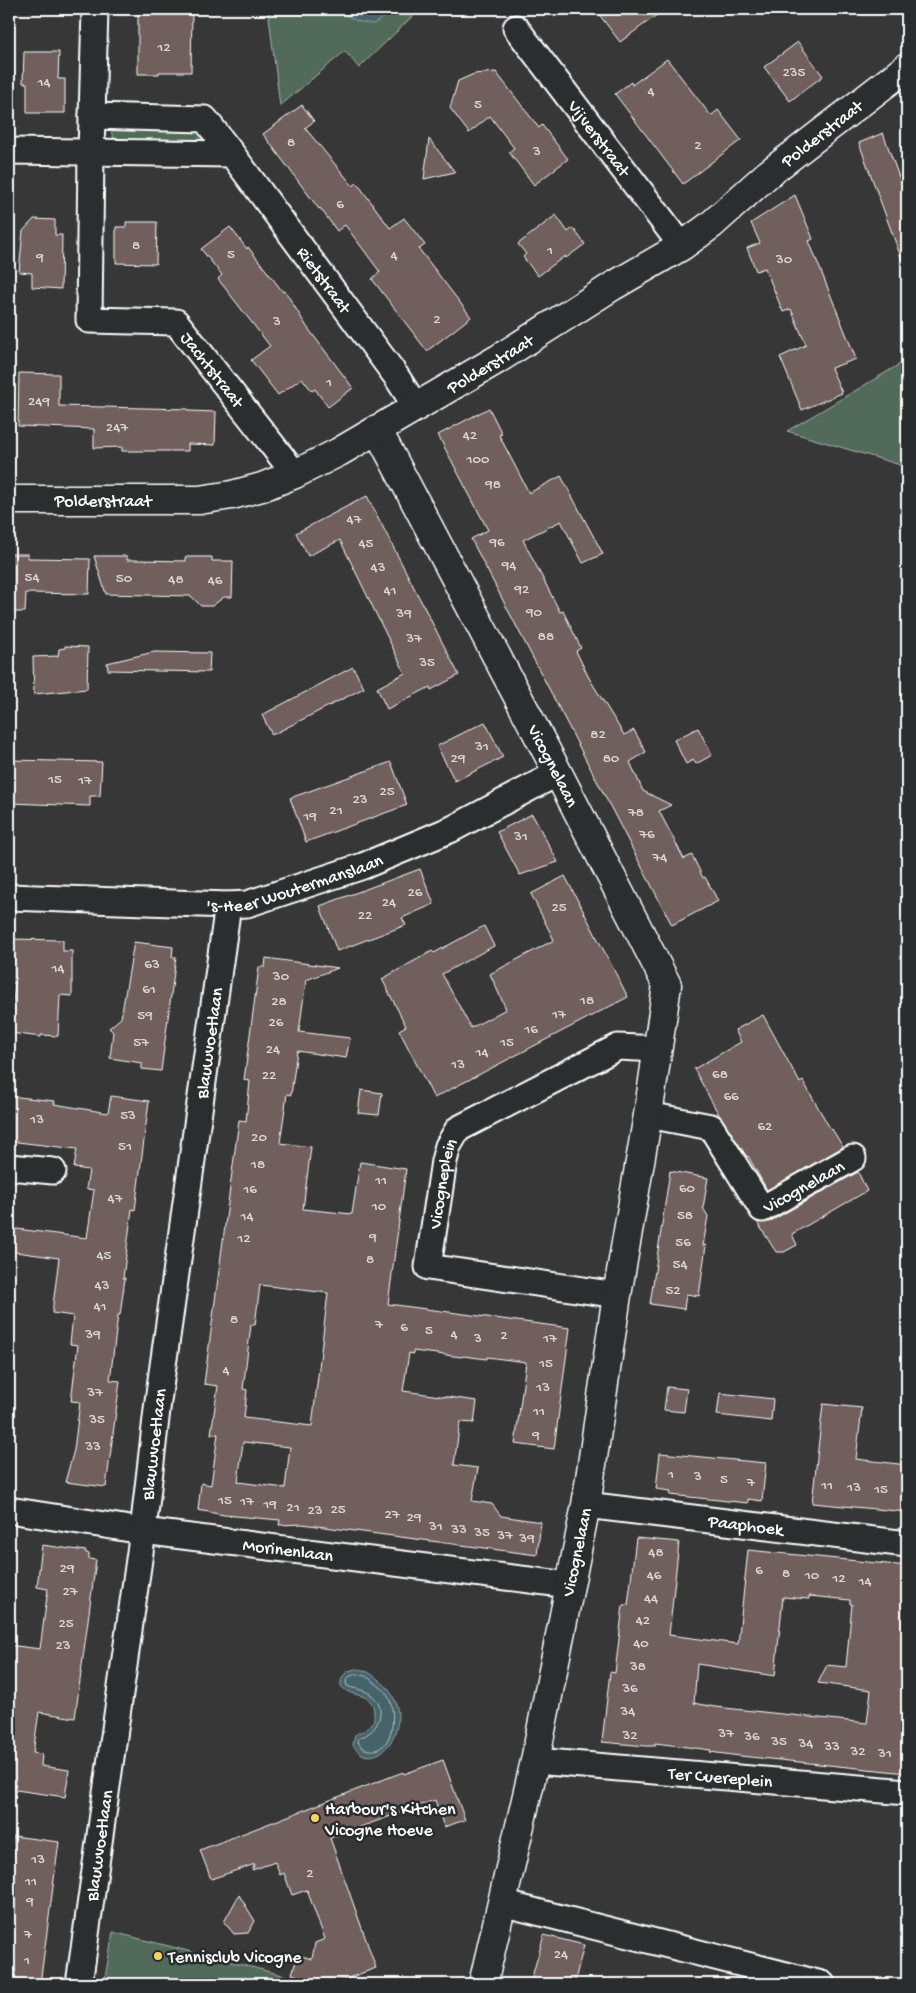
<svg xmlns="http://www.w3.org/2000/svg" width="916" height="1993" viewBox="0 0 916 1993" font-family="'Gochi Hand',sans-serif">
  <rect width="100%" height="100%" fill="#383737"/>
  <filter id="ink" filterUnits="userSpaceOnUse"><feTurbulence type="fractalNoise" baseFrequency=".02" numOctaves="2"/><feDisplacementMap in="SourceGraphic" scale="10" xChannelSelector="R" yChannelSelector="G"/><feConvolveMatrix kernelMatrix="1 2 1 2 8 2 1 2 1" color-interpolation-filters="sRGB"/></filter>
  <g filter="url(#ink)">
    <g fill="#516b5a" stroke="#a8b5ac">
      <polygon points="268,9 343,9 347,16 388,16 398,9 420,9 359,68 345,51 280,106"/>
      <path d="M195,125l8,9 -2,5 -4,3 -79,-1c-6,-4 -7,-6 -6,-13z"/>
      <polygon points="907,360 907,467 787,431"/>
      <polygon points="113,1932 302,1980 301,1984 104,1984"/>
    </g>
    <g fill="#47646a" stroke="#91a2a6">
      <path d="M343,9h55l-25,15c-12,-2 -24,-3 -30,-15z"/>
      <path d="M355,1669c10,0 17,5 24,11 46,36 -3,102 -26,65l2,-10c4,-3 9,-3 13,-7 4,-3 7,-9 6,-14 0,-25 -23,-14 -33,-28 -1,-10 5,-15 14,-17z"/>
    </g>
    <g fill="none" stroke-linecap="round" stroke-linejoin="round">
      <path stroke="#b5c1c3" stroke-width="1" d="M356,1674c7,0 12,3 18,8 5,4 11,8 14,14 10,18 5,65 -26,52l-4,-6 1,-4c20,-6 30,-31 11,-44 -7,-5 -16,-5 -23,-8l-1,-5 3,-4z"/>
    </g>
    <g fill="#705e5c" stroke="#fff" fill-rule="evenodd">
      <polygon points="138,9 192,10 191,72 159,72 159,74 138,74"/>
      <polygon points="595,9 665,9 620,42"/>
      <polygon points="798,42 823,76 790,101 764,67"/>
      <polygon points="24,52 59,52 58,79 65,79 65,113 27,113 27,83 23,83"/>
      <polygon points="667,59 711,116 718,110 741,140 683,184 615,94 631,82 632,85"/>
      <polygon points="496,72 539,128 542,125 568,159 534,185 509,152 514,148 490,116 469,133 450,108 458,81 474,74"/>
      <polygon points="302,105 314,121 305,128 353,186 357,183 390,228 404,218 425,245 419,249 471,317 427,351 372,279 380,272 360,245 345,225 337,231 320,208 319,209 263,134"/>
      <polygon points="883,133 907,199 907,267 905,268 859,143"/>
      <polygon points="429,139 455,172 424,179"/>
      <polygon points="795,195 813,239 809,241 856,359 831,368 842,393 802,410 780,357 806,345 791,309 783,312 765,268 756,271 747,248 760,243 751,223"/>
      <polygon points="556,215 568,232 573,228 585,244 566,258 565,256 538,276 523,257 526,254 518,244"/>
      <polygon points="34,219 55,220 55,235 62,235 61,289 32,287 32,273 19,272 23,231"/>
      <polygon points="126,222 157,222 156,264 116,263 116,227 126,227"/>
      <polygon points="230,227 247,249 248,247 283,292 285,291 307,327 353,388 328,407 315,389 312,391 302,378 278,395 251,360 270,346 218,279 222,275 201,249"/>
      <polygon points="19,373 59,374 59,406 188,409 188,411 216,412 215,445 188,444 188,451 122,451 122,447 94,448 94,429 18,426"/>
      <polygon points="489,408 502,434 499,435 529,493 561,476 603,554 583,563 561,521 523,540 560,612 563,611 581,648 576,651 589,678 624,735 634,730 646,752 630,762 643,791 671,805 659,811 684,859 692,855 703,878 705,877 718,901 672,925 471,539 488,530 438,435"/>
      <polygon points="367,496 459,675 431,690 430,687 387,709 377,688 405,673 340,540 308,556 296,533"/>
      <polygon points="9,554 28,554 28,558 90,559 89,594 26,593 25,612 9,612"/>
      <polygon points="94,556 127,556 127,560 141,560 186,561 185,557 212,557 212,561 233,561 232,597 224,597 212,606 201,606 191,596 106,594"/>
      <polygon points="65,646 88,647 87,689 34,694 33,657 58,656 59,649 65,648"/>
      <polygon points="154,652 210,653 209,672 108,670 107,663"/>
      <polygon points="353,667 364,688 272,735 262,715"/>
      <polygon points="485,722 503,757 455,781 437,746"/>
      <polygon points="698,728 712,755 696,764 693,760 686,764 674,740"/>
      <polygon points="9,760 102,762 100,796 90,796 90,806 9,803"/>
      <polygon points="391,762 407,805 306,842 290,798"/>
      <polygon points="532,814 558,862 520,875 497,832"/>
      <polygon points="420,869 434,904 402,918 406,925 337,951 320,906"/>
      <polygon points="565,876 628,997 434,1098 399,1030 406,1026 382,979 432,951 434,953 484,926 494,946 442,974 471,1028 506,1009 490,974 554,940 531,894"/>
      <polygon points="9,939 63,940 63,951 72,951 72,996 60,995 58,1036 41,1035 41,1037 10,1033 15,983 9,983"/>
      <polygon points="134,942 173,947 172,957 176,957 161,1071 142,1069 142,1063 110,1058 113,1032 109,1028 121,1018"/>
      <path d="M266,958l72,10 -32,12 -7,52 51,6 -4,20 -49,-7 -6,44 -4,-1 -7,49 31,4 -8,62 49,5 8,-52 46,7 -18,135 182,24 -16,121 -39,-5 11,-82 -39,-5v2l-24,-3 -1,1 -49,-6v3l-4,-1 -6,38 74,10 -3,22 -14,-1 -6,43 24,3 -6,33 20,3 9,12 40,6 -4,33 -235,-31 -23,1 1,-5 -56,-5 -26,-5 3,-27 10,2 7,-51h-7l7,-48 -14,-2 35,-264 7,1 4,-40 -6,-1 15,-113h6zM260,1285l68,8 -16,133 -68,-8 3,-28 -4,-1 8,-64h4zM243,1442l47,5 -5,41 -47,-6z"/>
      <polygon points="763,1015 800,1083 803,1081 831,1130 832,1129 843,1147 767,1190 748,1156 747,1157 718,1113 694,1069 741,1042 735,1030"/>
      <polygon points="361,1090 382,1093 379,1115 358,1113"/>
      <polygon points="9,1096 55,1101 54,1104 108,1113 111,1096 149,1101 135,1210 132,1209 123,1278 125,1278 120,1315 118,1315 110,1380 120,1381 106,1487 65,1482 74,1450 80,1402 71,1401 78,1345 70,1344 73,1316 52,1313 59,1258 9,1251 9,1228 87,1238 94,1190 86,1189 89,1170 74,1168 77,1149 9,1141"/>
      <polygon points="670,1171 708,1178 703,1208 708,1216 703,1246 706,1245 699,1296 686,1294 684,1309 650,1304"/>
      <polygon points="858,1172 867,1191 792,1234 797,1245 784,1252 776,1252 757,1222 769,1222"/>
      <polygon points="667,1387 687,1389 684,1412 664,1410"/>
      <polygon points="720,1393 773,1399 771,1421 717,1415"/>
      <polygon points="823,1404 862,1408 856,1459 907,1465 907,1512 812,1503"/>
      <polygon points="660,1453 766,1463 762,1501 748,1499 748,1503 670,1495 671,1491 656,1489"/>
      <path d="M636,1538l43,4 -10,93 69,9 10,-94 159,16v207l-167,-17 -30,-4 1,-2 -56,-7v3h-9l-44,-4 8,-70 5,1 8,-68h5zM809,1596l41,4v4h2l-6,63 -19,-2 -9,18 53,7 -4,33 -152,-16 -21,-4 3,-39 78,12 8,-79 26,2z"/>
      <polygon points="42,1545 86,1551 86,1553 89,1554 89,1559 96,1560 75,1718 39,1712 33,1753 42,1754 41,1766 69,1770 65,1797 9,1789 9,1645 40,1649 48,1589 37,1587"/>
      <polygon points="443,1760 465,1820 444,1827 435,1800 330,1838 376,1968 332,1984 323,1984 292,1974 298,1955 312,1959 315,1943 325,1939 307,1890 292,1895 284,1873 280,1875 275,1862 252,1870 255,1864 211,1879 200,1850 403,1772 404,1774"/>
      <polygon points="13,1836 59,1842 40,1984 9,1984 9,1871"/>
      <polygon points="239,1895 255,1921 248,1933 234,1934 224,1922"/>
      <polygon points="544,1935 584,1945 574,1984 530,1984"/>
    </g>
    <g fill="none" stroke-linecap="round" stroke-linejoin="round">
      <defs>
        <g id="minor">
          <path id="s1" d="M95,9l-4,144 -2,167 87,2 119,152"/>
          <path id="s2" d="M516,28l166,218"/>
          <polyline points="92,116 205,119 232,154"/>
          <path id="s3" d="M9,151l223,3 164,222 20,31"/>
          <path id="s4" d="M9,897l219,8 19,-1 116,-38 89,-37 106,-56"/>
          <path id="s5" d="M648,1115l63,12 51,82 91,-51"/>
          <polyline points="9,1167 53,1171"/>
          <path id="s6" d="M617,1295l-189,-28 16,-106 4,-15 10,-17 160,-82 39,2"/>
          <path id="s7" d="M586,1505l321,39"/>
          <path id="s8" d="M9,1510l134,21 426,54"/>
          <path id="s9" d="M535,1761l372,31"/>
          <polyline points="502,1903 822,1984"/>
          <path id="s10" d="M79,1984l64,-453 15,-130 70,-496"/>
        </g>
        <g id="tertiary">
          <path id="s11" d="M377,429l181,344 109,212 -19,130 -31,180 -31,210 -51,256 -52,223"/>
          <path id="s12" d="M9,500h190l33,-5 30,-8 33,-13 44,-22 159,-93 115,-73 69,-40 29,-21 57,-51 139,-107"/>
        </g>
      </defs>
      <use href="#minor" stroke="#fff" stroke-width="29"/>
      <use href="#tertiary" stroke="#fff" stroke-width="31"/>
      <use href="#minor" stroke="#2a2d2e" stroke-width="25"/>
      <use href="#tertiary" stroke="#2a2d2e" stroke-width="28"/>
    </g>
  </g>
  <g fill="#ffd166" stroke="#2a2d2e" stroke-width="2">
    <circle cx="315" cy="1818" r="5"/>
    <circle cx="158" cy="1956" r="5"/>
  </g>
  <g text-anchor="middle" stroke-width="5" stroke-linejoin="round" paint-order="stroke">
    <g font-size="15" fill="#dbd7d6">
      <text x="164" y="51">12</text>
      <text x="794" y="76">235</text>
      <text x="44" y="86">14</text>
      <text x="651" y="95">4</text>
      <text x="478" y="108">5</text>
      <text x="291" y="146">8</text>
      <text x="698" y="149">2</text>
      <text x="537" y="155">3</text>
      <text x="340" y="208">6</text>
      <text x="136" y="249">8</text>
      <text x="550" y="254">1</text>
      <text x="231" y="258">5</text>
      <text x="394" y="259">4</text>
      <text x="40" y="261">9</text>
      <text x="784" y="263">30</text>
      <text x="437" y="323">2</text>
      <text x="277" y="325">3</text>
      <text x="329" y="386">1</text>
      <text x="39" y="405">249</text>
      <text x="117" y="431">247</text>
      <text x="470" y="439">42</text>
      <text x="478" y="463">100</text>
      <text x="493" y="488">98</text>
      <text x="354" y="523">47</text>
      <text x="497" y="546">96</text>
      <text x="366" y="547">45</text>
      <text x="509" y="569">94</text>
      <text x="378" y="571">43</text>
      <text x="32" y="581">54</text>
      <text x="124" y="582">50</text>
      <text x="176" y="583">48</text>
      <text x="215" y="584">46</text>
      <text x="522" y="593">92</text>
      <text x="390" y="594">41</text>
      <text x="534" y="616">90</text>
      <text x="404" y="617">39</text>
      <text x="546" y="640">88</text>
      <text x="414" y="642">37</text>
      <text x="427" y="666">35</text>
      <text x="598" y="738">82</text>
      <text x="482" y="750">31</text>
      <text x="458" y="762">29</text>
      <text x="611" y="762">80</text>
      <text x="55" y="783">15</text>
      <text x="85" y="784">17</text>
      <text x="387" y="795">25</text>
      <text x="360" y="803">23</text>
      <text x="336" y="814">21</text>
      <text x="636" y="816">78</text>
      <text x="310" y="820">19</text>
      <text x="647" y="838">76</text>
      <text x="521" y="840">31</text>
      <text x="660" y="861">74</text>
      <text x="415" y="896">26</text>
      <text x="389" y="906">24</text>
      <text x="559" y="911">25</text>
      <text x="365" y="919">22</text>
      <text x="152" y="968">63</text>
      <text x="58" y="972">14</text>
      <text x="281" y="980">30</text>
      <text x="149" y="993">61</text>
      <text x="587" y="1004">18</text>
      <text x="279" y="1005">28</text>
      <text x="559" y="1018">17</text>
      <text x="145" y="1019">59</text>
      <text x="276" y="1026">26</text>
      <text x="531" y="1033">16</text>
      <text x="141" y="1046">57</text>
      <text x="507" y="1046">15</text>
      <text x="273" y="1053">24</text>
      <text x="482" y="1056">14</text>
      <text x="458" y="1068">13</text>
      <text x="720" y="1078">68</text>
      <text x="269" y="1079">22</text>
      <text x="731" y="1100">66</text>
      <text x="128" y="1119">53</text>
      <text x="37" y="1123">13</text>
      <text x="765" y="1130">62</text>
      <text x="259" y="1141">20</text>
      <text x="125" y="1150">51</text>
      <text x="258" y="1168">18</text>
      <text x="381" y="1184">11</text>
      <text x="687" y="1192">60</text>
      <text x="250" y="1193">16</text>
      <text x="115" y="1202">47</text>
      <text x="379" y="1210">10</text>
      <text x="685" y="1219">58</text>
      <text x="247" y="1220">14</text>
      <text x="373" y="1241">9</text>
      <text x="244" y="1242">12</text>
      <text x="683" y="1246">56</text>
      <text x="104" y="1259">45</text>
      <text x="370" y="1263">8</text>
      <text x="680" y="1268">54</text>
      <text x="102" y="1289">43</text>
      <text x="673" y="1294">52</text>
      <text x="100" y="1310">41</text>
      <text x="234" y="1323">8</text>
      <text x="379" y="1328">7</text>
      <text x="404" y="1331">6</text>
      <text x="429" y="1334">5</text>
      <text x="93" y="1338">39</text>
      <text x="454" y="1338">4</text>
      <text x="504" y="1339">2</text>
      <text x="478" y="1342">3</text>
      <text x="550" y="1342">17</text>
      <text x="546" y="1367">15</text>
      <text x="226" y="1374">4</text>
      <text x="543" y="1391">13</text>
      <text x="95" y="1396">37</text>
      <text x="539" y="1415">11</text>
      <text x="97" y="1423">35</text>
      <text x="536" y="1439">9</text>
      <text x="93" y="1450">33</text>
      <text x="671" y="1478">1</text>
      <text x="698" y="1480">3</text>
      <text x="724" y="1483">5</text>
      <text x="751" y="1486">7</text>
      <text x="827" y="1489">11</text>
      <text x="854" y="1491">13</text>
      <text x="881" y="1493">15</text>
      <text x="225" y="1504">15</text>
      <text x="247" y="1505">17</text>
      <text x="270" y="1508">19</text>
      <text x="293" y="1511">21</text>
      <text x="338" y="1513">25</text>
      <text x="315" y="1514">23</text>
      <text x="392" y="1518">27</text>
      <text x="414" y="1521">29</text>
      <text x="436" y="1530">31</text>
      <text x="459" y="1533">33</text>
      <text x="482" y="1536">35</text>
      <text x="505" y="1539">37</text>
      <text x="527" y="1542">39</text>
      <text x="656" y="1556">48</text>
      <text x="67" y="1572">29</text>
      <text x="759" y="1574">6</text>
      <text x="786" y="1577">8</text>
      <text x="654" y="1579">46</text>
      <text x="812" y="1579">10</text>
      <text x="839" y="1582">12</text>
      <text x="865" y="1585">14</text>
      <text x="70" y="1595">27</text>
      <text x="651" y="1602">44</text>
      <text x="643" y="1624">42</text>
      <text x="66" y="1627">25</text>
      <text x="641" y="1647">40</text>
      <text x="63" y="1649">23</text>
      <text x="638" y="1670">38</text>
      <text x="630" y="1692">36</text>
      <text x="628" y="1715">34</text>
      <text x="726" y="1737">37</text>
      <text x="630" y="1739">32</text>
      <text x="752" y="1740">36</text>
      <text x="779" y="1745">35</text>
      <text x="806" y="1747">34</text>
      <text x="832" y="1750">33</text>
      <text x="858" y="1755">32</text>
      <text x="885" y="1757">31</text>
      <text x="38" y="1863">13</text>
      <text x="310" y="1877">2</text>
      <text x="31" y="1885">11</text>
      <text x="30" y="1905">9</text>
      <text x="28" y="1938">7</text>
      <text x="561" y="1958">24</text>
      <text x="27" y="1964">1</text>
    </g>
    <g font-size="18" fill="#fff" stroke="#2a2d2e">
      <text dy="6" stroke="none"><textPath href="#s12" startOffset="919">Polderstraat</textPath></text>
      <text dy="6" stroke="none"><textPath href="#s2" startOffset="138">Vijverstraat</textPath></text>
      <text dy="6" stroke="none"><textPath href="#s3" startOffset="379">Rietstraat</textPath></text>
      <text dy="6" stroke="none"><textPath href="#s12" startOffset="514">Polderstraat</textPath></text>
      <text dy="6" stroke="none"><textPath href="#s1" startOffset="458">Jachtstraat</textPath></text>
      <text dy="6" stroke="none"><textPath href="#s12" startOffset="94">Polderstraat</textPath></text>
      <text dy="6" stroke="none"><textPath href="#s11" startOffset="380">Vicognelaan</textPath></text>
      <text dy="6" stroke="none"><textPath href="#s4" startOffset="289">'s-Heer Woutermanslaan</textPath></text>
      <text dy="6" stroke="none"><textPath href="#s10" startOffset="950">Blauwvoetlaan</textPath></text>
      <text dy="6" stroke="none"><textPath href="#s5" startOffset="208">Vicognelaan</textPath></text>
      <text dy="6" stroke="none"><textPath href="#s6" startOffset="276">Vicogneplein</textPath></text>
      <text dy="6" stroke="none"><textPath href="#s10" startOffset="545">Blauwvoetlaan</textPath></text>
      <text dy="6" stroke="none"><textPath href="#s7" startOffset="161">Paaphoek</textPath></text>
      <text dy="6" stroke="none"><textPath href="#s8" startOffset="282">Morinenlaan</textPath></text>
      <text transform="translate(576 1552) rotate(-78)" y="6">Vicognelaan</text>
      <text dy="6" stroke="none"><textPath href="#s9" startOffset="186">Ter Cuereplein</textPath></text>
      <text dy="6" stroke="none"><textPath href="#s10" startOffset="140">Blauwvoetlaan</textPath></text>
    </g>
    <g font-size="18" fill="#fff" stroke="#2a2d2e" text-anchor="start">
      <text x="325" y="1814">Harbour's Kitchen<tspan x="325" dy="21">Vicogne Hoeve</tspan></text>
      <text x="168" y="1962">Tennisclub Vicogne</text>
    </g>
  </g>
  <rect width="916" height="1993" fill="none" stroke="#2a2d2e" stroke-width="30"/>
  <rect x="15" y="15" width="886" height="1963" fill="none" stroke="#fff" stroke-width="2" filter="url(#ink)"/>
</svg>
